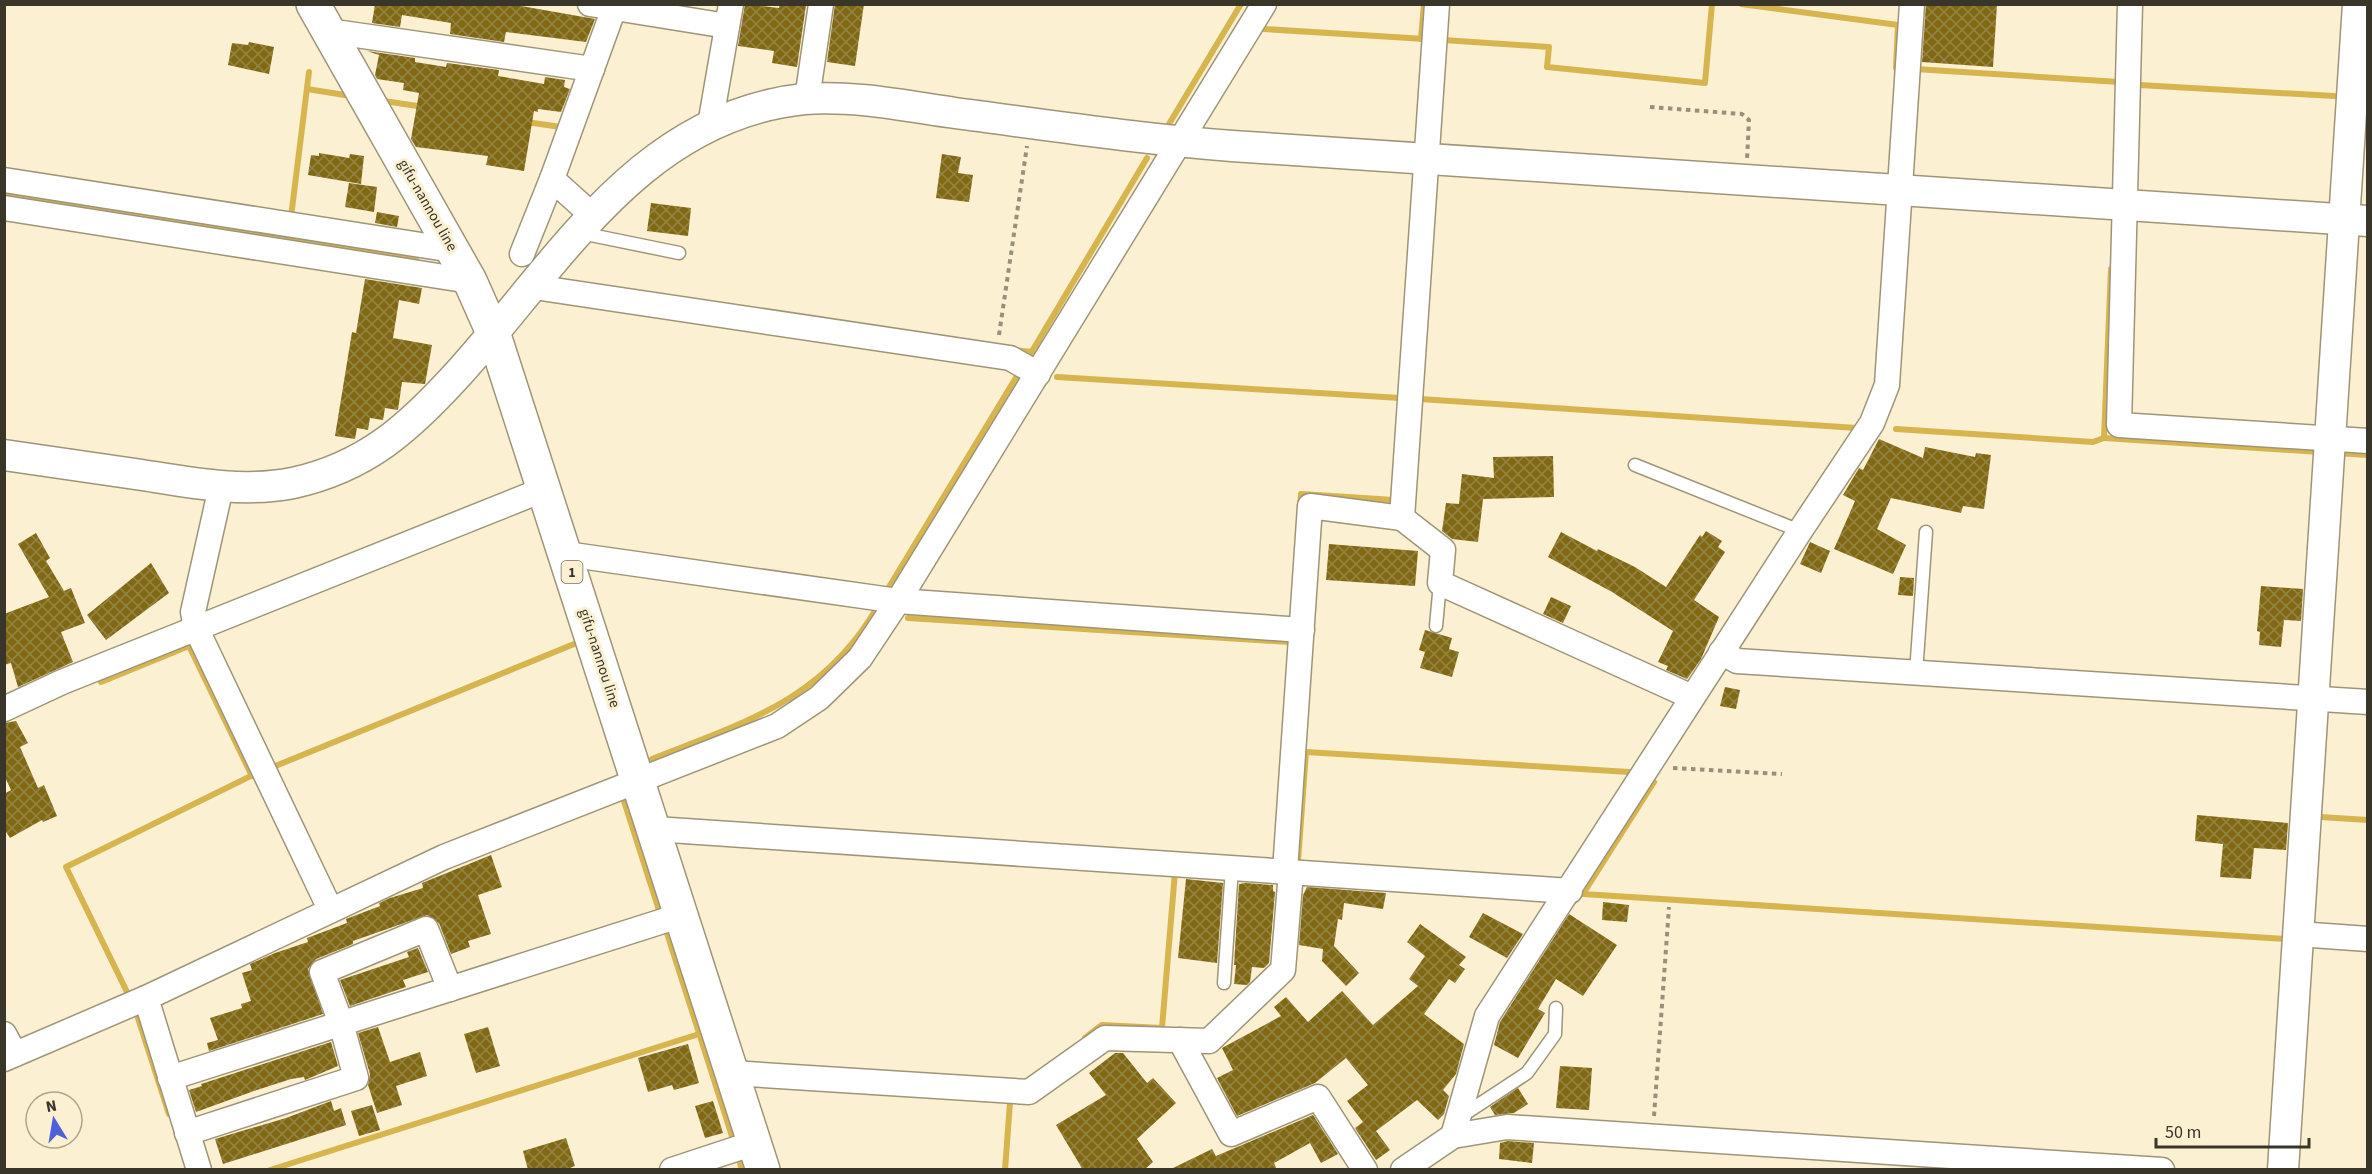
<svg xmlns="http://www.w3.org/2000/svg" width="2372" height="1174" viewBox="0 0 2372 1174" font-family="'Source Sans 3',sans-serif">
  <defs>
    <pattern id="building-cross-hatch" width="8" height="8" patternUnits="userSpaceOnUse" patternTransform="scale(1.5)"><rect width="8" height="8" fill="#816913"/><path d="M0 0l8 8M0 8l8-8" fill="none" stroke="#958447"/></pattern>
  </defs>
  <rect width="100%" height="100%" fill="#fbf0d2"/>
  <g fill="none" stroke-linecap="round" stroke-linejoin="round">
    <g stroke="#d7b54e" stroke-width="6">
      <polyline points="1741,4 1898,25 1896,68 1901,68"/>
      <polyline points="1264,29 1425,39"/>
      <polyline points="1421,39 1424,4"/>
      <polyline points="1443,40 1549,47 1547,67 1705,83 1712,4"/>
      <polyline points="1915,69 2119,82"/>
      <polyline points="2139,85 2334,96"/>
      <polyline points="307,89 351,96"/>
      <polyline points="384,101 424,107"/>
      <polyline points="526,122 561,127"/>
      <polyline points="1169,124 1241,4"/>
      <polyline points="4,195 416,259"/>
      <polyline points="291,217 309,72"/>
      <polyline points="2111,269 2104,438 2320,452"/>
      <polyline points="1014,350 1032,352"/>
      <polyline points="1031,353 1147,158"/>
      <polyline points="1057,377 1400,398 1400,402"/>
      <polyline points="1420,399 1857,428"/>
      <polyline points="1896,429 2093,442 2104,438"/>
      <polyline points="2336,453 2368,455"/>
      <polyline points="1300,507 1301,494 1394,500 1394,496"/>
      <polyline points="886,592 1020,371"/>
      <polyline points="908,618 1290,642"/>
      <polyline points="101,682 189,646 252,776"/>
      <path d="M652,759c94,-37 174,-60 227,-155"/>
      <polyline points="273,767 579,642"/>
      <polyline points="1654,782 1583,894 2285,939"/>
      <polyline points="624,801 659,910"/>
      <polyline points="2320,817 2368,820"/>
      <polyline points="1295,860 1298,861 1306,752 1629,772"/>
      <polyline points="667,933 732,1136"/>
      <polyline points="128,994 66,867 255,774"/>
      <polyline points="137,1015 169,1114"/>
      <polyline points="1085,1038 1102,1025 1162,1028 1175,872"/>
      <polyline points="739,1160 742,1170"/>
      <polyline points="270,1170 699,1034"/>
      <polyline points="1005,1170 1010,1102"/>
    </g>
  </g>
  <g fill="url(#building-cross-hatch)">
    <polygon points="375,4 510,4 595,19 586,42 506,32 504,42 450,34 451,23 402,15 400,27 372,23"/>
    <polygon points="745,4 779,8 780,4 806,5 797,67 772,63 774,51 738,46"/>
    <polygon points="835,4 864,4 855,66 827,62"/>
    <polygon points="1926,4 1997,4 1993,67 1922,62"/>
    <polygon points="249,42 274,47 269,74 228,65 232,43 248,45"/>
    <polygon points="367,51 415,58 415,62 446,67 447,63 499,70 498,76 544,84 545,77 565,80 564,87 570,89 561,112 538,109 538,112 534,111 524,171 486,165 488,156 416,147 411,139 419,93 403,90 404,83 377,79 375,75 379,55"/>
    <polygon points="319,153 349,158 350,154 364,156 361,184 308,175 311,155 319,156"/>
    <polygon points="942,154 961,157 958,173 973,175 969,202 936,198"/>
    <polygon points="349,183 377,187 374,212 345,207"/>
    <polygon points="651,203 691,208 688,236 647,231"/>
    <polygon points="377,212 399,216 397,227 375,223"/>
    <polygon points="365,279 422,288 419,304 399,300 393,338 432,345 425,384 402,382 398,410 385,408 383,420 370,418 368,430 357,428 355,439 335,436 352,332 356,333"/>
    <polygon points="1879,439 1923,458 1925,447 1975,457 1976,453 1991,455 1984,509 1963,506 1961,513 1891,498 1877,529 1906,545 1893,574 1834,549 1855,501 1843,495 1859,468 1863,470"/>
    <polygon points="1553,456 1554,497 1483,499 1478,542 1452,539 1442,531 1446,503 1459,504 1462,474 1494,478 1493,457"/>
    <polygon points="1706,531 1722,541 1718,547 1725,552 1694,600 1719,617 1701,659 1687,679 1666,670 1668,666 1658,662 1673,631 1612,592 1548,557 1561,532 1597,551 1598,549 1635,567 1666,587 1700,535 1702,537"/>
    <polygon points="36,533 50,558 46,561 64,591 71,588 85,623 61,632 73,662 18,687 11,663 4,665 4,614 49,597 18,544"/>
    <polygon points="1810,542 1830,551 1821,573 1800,564"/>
    <polygon points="1329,544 1418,551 1415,586 1326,580"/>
    <polygon points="151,563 169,593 106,640 87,615"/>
    <polygon points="1900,577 1914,578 1913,596 1898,595"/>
    <polygon points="2261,586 2303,589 2301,621 2284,620 2281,647 2259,645 2260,632 2257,631"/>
    <polygon points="1551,597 1571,606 1563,623 1543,614"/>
    <polygon points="1425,630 1452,638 1449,649 1459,652 1452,677 1420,668 1425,652 1419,650"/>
    <polygon points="1725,687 1740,690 1736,709 1720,706"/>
    <polygon points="16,721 28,743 20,747 38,788 44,785 57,816 43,822 42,820 10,838 4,829 4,794 11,790 4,775 4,723"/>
    <polygon points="2197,815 2288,823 2286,850 2254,848 2251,879 2220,877 2223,844 2195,841"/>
    <polygon points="491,855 502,887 478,895 491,934 468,941 470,947 451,954 439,923 427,915 353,941 353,944 316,959 308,969 323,1014 209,1051 207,1043 218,1040 210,1018 242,1008 241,1004 251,1001 242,973 252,970 250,964 275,953 308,942 307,938 347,923 346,919 380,906 379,903 390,898 423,888 422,883"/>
    <polygon points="1186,879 1223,883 1217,963 1178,958"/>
    <polygon points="1245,883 1273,885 1273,891 1275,892 1269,963 1264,968 1252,967 1250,982 1247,985 1234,984 1236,965 1234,965 1239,884"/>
    <polygon points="1307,887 1386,893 1383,909 1344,903 1342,920 1338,919 1334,946 1359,973 1346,986 1322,961 1323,949 1299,945 1303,895"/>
    <polygon points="1603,902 1629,905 1627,922 1602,920"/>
    <polygon points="1483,913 1523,934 1507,958 1469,937"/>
    <polygon points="1569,914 1617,945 1583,996 1556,979 1538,1009 1545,1013 1518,1058 1494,1045 1500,1022"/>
    <polygon points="1420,924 1466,957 1459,965 1465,969 1455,983 1449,979 1424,1014 1464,1044 1456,1074 1443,1090 1449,1096 1444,1114 1438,1120 1417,1100 1376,1131 1390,1150 1376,1160 1355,1128 1363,1122 1347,1101 1368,1085 1346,1058 1315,1083 1237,1116 1217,1078 1233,1070 1222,1048 1281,1016 1274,1007 1286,997 1308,1022 1342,991 1373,1025 1418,986 1409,979 1425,956 1407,942"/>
    <polygon points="418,948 428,972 403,980 406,987 350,1006 340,980 409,957 407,952"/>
    <polygon points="378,1027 390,1062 420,1052 427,1076 396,1086 402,1105 377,1113 368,1085 370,1074 358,1033"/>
    <polygon points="488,1027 500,1066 476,1073 464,1034"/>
    <polygon points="331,1042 338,1066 305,1080 304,1077 291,1079 257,1090 196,1112 189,1090 202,1086 201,1084"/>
    <polygon points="688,1044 699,1083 674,1090 672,1085 648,1092 638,1058"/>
    <polygon points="1115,1053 1123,1053 1147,1083 1153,1078 1176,1103 1137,1139 1153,1162 1144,1170 1083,1170 1056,1125 1106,1095 1089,1073"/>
    <polygon points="1560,1066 1592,1068 1589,1110 1556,1108"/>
    <polygon points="1518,1088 1528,1104 1514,1113 1495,1115 1490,1107"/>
    <polygon points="331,1101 334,1111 341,1108 346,1125 223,1164 215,1139 286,1118"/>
    <polygon points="713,1101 723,1133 705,1138 695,1106"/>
    <polygon points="372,1105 380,1130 359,1136 351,1111"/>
    <polygon points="1313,1115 1338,1154 1321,1163 1310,1143 1274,1163 1277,1170 1169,1170 1212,1149 1216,1156"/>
    <polygon points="566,1138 575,1166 565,1170 528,1170 523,1151"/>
    <polygon points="1508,1141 1534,1143 1532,1163 1499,1159 1500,1143"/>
  </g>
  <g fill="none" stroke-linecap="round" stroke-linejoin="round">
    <defs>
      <g id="service">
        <polyline points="581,233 679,253"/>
        <polyline points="1635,465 1800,531"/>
        <polyline points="1436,626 1440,583"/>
        <polyline points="1916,673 1926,532"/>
        <polyline points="1224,983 1232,868"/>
        <polyline points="1460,1117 1527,1073 1555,1034 1556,1008"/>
      </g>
      <g id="minor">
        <polyline points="590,4 727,26"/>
        <polyline points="2130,4 2119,425 2368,441"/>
        <polyline points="328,31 592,69"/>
        <polyline points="807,99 821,4"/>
        <polyline points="710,125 731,4"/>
        <polyline points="4,180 453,250"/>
        <polyline points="4,208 470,281"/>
        <polyline points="593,216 552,179 614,8"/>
        <polyline points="522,254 552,179"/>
        <polyline points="534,287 1010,358 1038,374"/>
        <polyline points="221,487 193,612 196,628 330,909"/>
        <polyline points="1402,518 1443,550 1440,583 1692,697"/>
        <polyline points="566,554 898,601 1302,630"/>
        <polyline points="1721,652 1737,661 2368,702"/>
        <polyline points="4,709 62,682 545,489"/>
        <polyline points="655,829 1570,891"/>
        <polyline points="1285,871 1310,506 1402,518 1437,4"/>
        <polyline points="2298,934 2368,939"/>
        <polyline points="146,998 199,1170"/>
        <polyline points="4,1034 15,1054"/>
        <polyline points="1180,1040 1231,1134 1318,1097 1365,1170"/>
        <polyline points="4,1059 146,998 444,857 777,726 819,698 860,658 898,601 1264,4"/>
        <polyline points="732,1073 1029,1092 1105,1038 1209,1041 1283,970 1291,872"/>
        <polyline points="170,1078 682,915"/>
        <polyline points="187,1133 356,1078 341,1023 322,972 426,929 450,989"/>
        <polyline points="1453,1136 1487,1016 1800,531 1872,423 1887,385 1912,4"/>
        <polyline points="672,1170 754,1143"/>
        <polyline points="1403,1170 1453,1136 1507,1127 2162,1170"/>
      </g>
      <g id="tertiary">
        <path d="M4,455c46,7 92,13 138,20 50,8 101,18 151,8 73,-16 116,-55 165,-109 101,-111 182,-258 346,-275 50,-4 102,7 151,14 92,12 184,26 277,33 378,28 757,49 1136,75"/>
        <polyline points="2283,1170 2358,4"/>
      </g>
      <polyline id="primary" points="313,4 470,281 494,335 763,1170"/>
    </defs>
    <use href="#service" stroke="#9e9579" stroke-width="15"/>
    <use href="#minor" stroke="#9e9579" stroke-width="27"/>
    <use href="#tertiary" stroke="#9e9579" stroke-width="33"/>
    <use href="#primary" stroke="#9e9579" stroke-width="36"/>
    <g stroke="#97907b" stroke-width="4" stroke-dasharray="4.5 4.5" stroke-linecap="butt">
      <polyline points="1650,107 1742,114 1749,120 1747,159"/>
      <polyline points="999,335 1027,146"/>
      <polyline points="1673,768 1782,774"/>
      <polyline points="1654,1116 1669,907"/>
    </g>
    <use href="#service" stroke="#fff" stroke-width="12"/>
    <use href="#minor" stroke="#fff" stroke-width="24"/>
    <use href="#tertiary" stroke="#fff" stroke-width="30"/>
    <use href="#primary" stroke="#fff" stroke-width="33"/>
  </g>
  <g text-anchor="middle" stroke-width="6" stroke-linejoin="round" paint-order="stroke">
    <rect fill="#fbf0d2" stroke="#736d5c" stroke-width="1.5" x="561.5" y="561" width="21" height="22" rx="4.5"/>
    <g font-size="14" font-weight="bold" fill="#393529">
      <text x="572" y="577">1</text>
    </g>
    <g font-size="15" fill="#393529" stroke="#fbf0d2">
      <text transform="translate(428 205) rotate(60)" y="5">gifu-nannou line</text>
      <text transform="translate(600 658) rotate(72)" y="5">gifu-nannou line</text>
    </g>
  </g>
  <rect width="2372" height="1174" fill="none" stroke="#393529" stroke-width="12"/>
  <g transform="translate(54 1120) rotate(349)"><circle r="28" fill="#fbf0d2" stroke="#ada58e" stroke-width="1.5"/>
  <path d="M0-4.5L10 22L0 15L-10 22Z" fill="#4c62d6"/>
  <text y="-9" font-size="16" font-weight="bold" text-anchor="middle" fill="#393529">N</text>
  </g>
  <path d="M2156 1138v9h153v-9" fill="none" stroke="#393529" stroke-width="3"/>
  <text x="2165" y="1138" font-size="18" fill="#393529" stroke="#fbf0d2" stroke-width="4.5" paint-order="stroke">50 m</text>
</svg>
